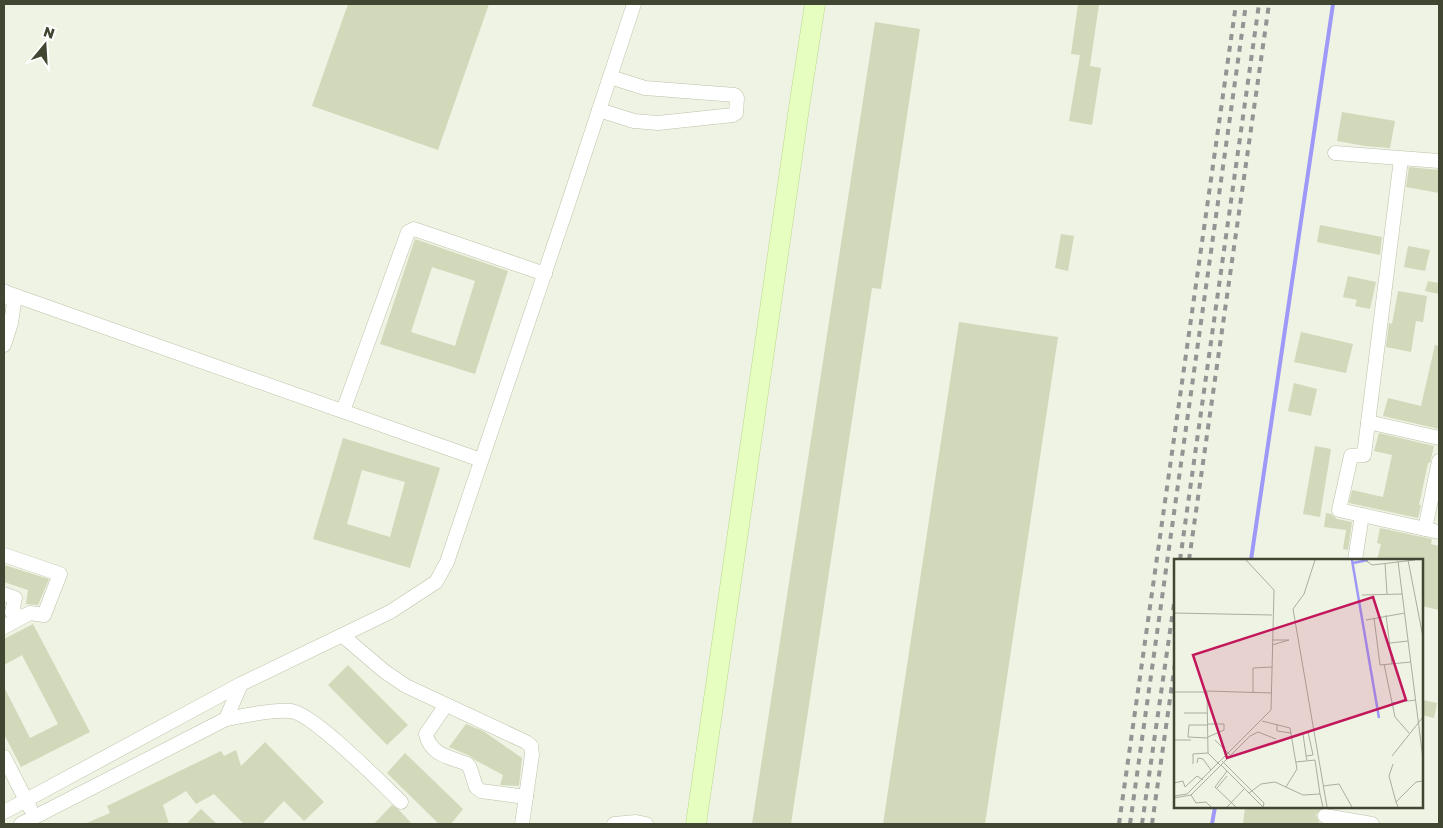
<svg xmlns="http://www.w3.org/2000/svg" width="1443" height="828" viewBox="0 0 1443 828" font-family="'Golos Text',sans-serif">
  <rect width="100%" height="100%" fill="#eef3e3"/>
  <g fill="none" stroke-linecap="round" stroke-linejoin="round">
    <g stroke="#9e98f8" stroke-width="4">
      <polyline points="1251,560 1333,4"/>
      <polyline points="1212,824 1215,807"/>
    </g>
  </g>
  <g fill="#d1d9ba" fill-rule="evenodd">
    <polygon points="348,4 489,4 438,150 312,106"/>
    <polygon points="1078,4 1099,4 1090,66 1101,68 1092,125 1069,121 1080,55 1071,54"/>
    <polygon points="875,22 920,29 881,289 872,288 791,824 752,824"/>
    <polygon points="1342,112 1395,121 1390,148 1365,146 1337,141"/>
    <polygon points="1409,167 1439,170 1439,193 1406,187"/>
    <polygon points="1320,225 1382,237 1380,255 1317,242"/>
    <polygon points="1061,234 1074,236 1068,271 1055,268"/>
    <path d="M415,239l93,32 -33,103 -95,-30zM432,267l43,14 -20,65 -44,-14z"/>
    <polygon points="1408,246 1430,250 1425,271 1404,267"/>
    <polygon points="1348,276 1376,282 1370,309 1355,306 1357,300 1343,297"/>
    <polygon points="1428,281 1439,283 1439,294 1425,291"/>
    <polygon points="1398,291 1427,296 1423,322 1416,321 1411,352 1386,347 1389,323 1392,324"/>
    <polygon points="959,322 1058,337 985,824 883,824"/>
    <polygon points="1301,332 1353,344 1346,373 1294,362"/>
    <polygon points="1435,345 1439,346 1439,429 1383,416 1388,398 1421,406"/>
    <polygon points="1294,383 1317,389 1311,416 1288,411"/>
    <polygon points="1379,433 1434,446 1430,463 1428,463 1419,505 1421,505 1418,518 1349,503 1352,490 1383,497 1392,455 1374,451"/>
    <path d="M343,438l97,30 -30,100 -97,-29zM362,470l43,12 -15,55 -43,-13z"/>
    <polygon points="1315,446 1331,449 1320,517 1303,514"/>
    <polygon points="1326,513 1331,514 1337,519 1352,522 1348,550 1343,549 1346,530 1324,527"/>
    <polygon points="1380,528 1432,539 1431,544 1439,546 1439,610 1422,606 1422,560 1377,560 1381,544 1377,543"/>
    <polygon points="4,565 49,579 38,605 26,604 28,590 4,582"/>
    <polygon points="33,624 90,732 21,767 4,734 4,687 30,738 58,724 22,655 4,665 4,639"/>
    <polygon points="348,665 408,725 387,745 328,685"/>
    <polygon points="1422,700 1437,703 1434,718 1422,715"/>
    <polygon points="466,724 483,731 522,758 519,786 500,785 503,775 475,760 470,756 449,747"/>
    <polygon points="265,742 324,802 304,821 284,801 262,824 244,824 214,794 196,804 186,791 163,805 169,824 84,824 110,813 107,806 221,751 224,756 236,750 241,766"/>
    <polygon points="405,753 463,809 451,824 439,824 387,773"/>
    <polygon points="392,805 399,810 412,824 374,824"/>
    <polygon points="1245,807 1307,807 1321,809 1316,815 1320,824 1243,824"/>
    <polygon points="201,809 217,824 186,824"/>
  </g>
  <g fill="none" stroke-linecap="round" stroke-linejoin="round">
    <defs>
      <g id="street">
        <polyline points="599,110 634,121 658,123 733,115 736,113 737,98 735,95 645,88 610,77"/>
        <polyline points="1335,153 1439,161"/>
        <polyline points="1401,159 1364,455 1351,456 1339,510 1439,532"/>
        <polyline points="5,292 481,460"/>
        <polyline points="4,345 11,323 14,303 4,291"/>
        <polyline points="343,411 408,232 414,229 545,274"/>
        <polyline points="1368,422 1439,438"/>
        <polyline points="1425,529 1439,461"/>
        <polyline points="4,555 60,574 44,615 30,613 4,627"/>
        <polyline points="1355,560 1362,515"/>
        <polyline points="4,594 15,598 12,612 20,617"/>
        <polyline points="343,636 384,671 406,686 526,742 531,746 532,755 522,824"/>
        <path d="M446,705l-20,29c4,21 24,23 41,30l3,4 6,19 5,4 45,6"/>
        <polyline points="226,719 241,684"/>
        <polyline points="4,757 30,808"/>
        <polyline points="4,812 241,684 390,612 436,582 447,562 566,210 634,4"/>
        <polyline points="1325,816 1372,824"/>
        <path d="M21,824l205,-105c18,-3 46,-10 65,-8 23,3 90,72 110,91"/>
        <polyline points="614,824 636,822 646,824"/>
      </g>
      <polyline id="secondary" points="696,824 800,101 815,4"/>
    </defs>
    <use href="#street" stroke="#bac3a8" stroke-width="15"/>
    <use href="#secondary" stroke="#bbd88d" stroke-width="21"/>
    <use href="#street" stroke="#fff" stroke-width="14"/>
    <use href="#secondary" stroke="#e6ffc1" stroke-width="20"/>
    <g stroke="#949494" stroke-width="4" stroke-dasharray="6 6" stroke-linecap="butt">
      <polyline points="1180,560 1259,4"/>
      <polyline points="1189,560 1269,4"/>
      <polyline points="1119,824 1236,4"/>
      <polyline points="1130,824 1246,4"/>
      <polyline points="1142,824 1176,590"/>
      <polyline points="1152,824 1176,657"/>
    </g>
  </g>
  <g transform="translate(1174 559)">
    <rect width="249" height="249" fill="#eef3e3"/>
    <path fill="none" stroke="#9e98f8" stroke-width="2.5" d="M178,1l27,158M179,4l15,-3"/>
    <path fill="none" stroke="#a9ae9d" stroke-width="1" d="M141,1l-11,34 -11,15 34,198M191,1l7,5 43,-5M234,1l15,77M224,2l25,198M211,4l2,31M188,36l40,-1M0,54l98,2M212,56l6,49M200,59l6,47 31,-3M192,61l39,-7M98,81h17l-17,5M216,84l18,-2M210,105l11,53 14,16M32,132l66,2M0,133h33l1,61M79,134v-25l19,-1M217,144l25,-3M10,154h23M88,162l28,7 7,41 -11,18M103,166v6l14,2M34,178l16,-7v-6h-16M34,179l-20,-1 1,-12h19M0,181h17M41,181l15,15M132,197l7,-1 -5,-23 -5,2 3,21v1l1,4M218,197l31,-39M48,202l42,42 -1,4M122,203l19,-2 5,34M23,204l1,-5 5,1 8,11M19,205v-10l15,-1 12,12M219,205l-4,12 7,26M47,206l42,42M53,212l-12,16 21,20M0,224l9,-2 2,6 12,-11 6,4M149,227l16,-2 13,23M43,229l10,-12M75,234l12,-9 14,-2 28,13 17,-1 3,13M17,236l5,8 10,-1 5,5M0,237l13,-2 84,-84 3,-120 -28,-30M0,239l17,-3 59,-59 8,-4 18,7M53,248l17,-18M224,248l-2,-5 20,-20 7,-1"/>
    <path fill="#c2185b" fill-opacity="0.15" stroke="#c2185b" stroke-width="2.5" d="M199,38l33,103 -179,58 -34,-103z"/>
    <rect width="249" height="249" fill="none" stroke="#414633" stroke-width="2.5"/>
  </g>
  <rect width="1443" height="828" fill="none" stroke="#414633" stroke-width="10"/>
  <g transform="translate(45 45) rotate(18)" stroke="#ffffff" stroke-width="4" paint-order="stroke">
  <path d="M0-4L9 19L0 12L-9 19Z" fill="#414633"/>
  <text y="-8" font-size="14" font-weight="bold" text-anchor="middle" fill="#414633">N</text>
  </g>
</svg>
